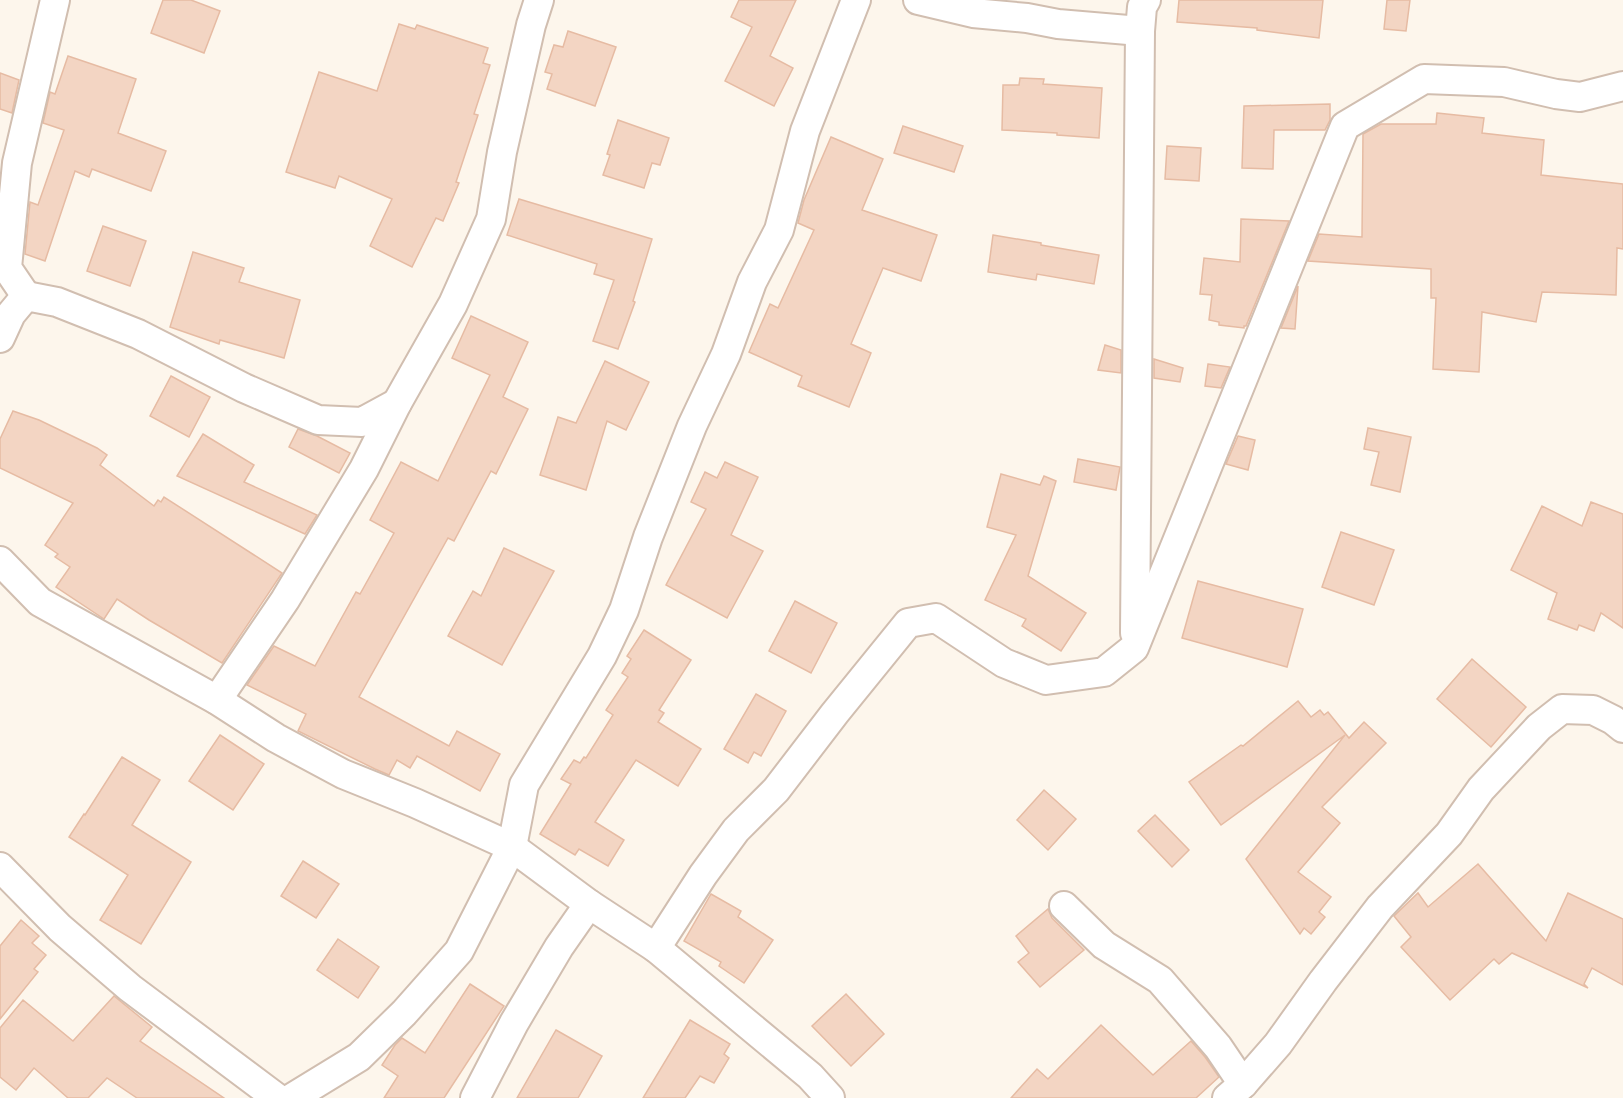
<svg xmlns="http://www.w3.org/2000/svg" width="1623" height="1098" viewBox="0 0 1623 1098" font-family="'Asap Condensed',sans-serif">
  <rect width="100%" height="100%" fill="#fdf6ec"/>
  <g fill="#f3d5c3" stroke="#e6bba3" stroke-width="1.5">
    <polygon points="163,0 191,0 220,11 204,53 151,33"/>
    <polygon points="739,0 796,0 770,56 793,68 774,106 725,81 752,27 731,17"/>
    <polygon points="1179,0 1323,0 1319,38 1257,30 1257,28 1177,22"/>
    <polygon points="1387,0 1410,0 1406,31 1384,29"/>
    <polygon points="399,24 415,29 417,25 488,48 483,63 490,65 474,114 478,115 456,182 459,183 443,221 436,218 412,267 370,246 392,199 339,176 335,188 286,172 319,72 377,91"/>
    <polygon points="568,31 616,47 595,106 547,89 552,74 545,72 554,45 563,47"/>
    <polygon points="68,56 136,79 118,133 166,151 151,191 92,169 89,177 75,171 45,261 25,254 30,202 38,205 64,130 43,123 50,92 55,94"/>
    <polygon points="0,73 19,80 12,113 0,109"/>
    <polygon points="1020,78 1044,79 1043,84 1102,88 1099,138 1057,135 1057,133 1002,130 1003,85 1019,85"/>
    <polygon points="1330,104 1330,120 1325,130 1274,130 1273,169 1242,168 1244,106"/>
    <polygon points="1437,113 1484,118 1482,133 1544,140 1541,175 1623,184 1623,249 1617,248 1616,295 1542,292 1536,322 1482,312 1479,372 1433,369 1436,298 1431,298 1431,269 1308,261 1319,234 1362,237 1363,134 1381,124 1436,124"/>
    <polygon points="618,120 669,138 660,165 652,163 644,188 603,175 610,155 607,154"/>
    <polygon points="903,126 963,146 954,172 894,153"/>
    <polygon points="831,137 883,159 862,210 937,235 921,281 883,268 851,344 871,353 849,407 798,386 802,376 749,352 770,304 778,308 814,230 798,223 804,200"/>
    <polygon points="1167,146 1201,148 1199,181 1165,179"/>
    <polygon points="519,199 652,239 633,301 635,302 618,349 593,341 614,280 594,274 597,264 507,235"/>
    <polygon points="1241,219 1289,221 1246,326 1244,326 1244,328 1219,325 1219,322 1209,320 1212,295 1200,294 1204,258 1240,262"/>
    <polygon points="103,226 146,241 130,286 87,271"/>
    <polygon points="993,235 1041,243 1041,245 1099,255 1094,284 1037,274 1036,280 988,272"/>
    <polygon points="193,252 244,268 239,282 300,300 284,358 220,340 219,344 170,327"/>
    <polygon points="1298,286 1295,329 1281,328"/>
    <polygon points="471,316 528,342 503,397 528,409 496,474 491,471 454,541 448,538 359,697 449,746 457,731 500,754 480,791 417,756 410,768 397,760 389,775 375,769 298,731 306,714 247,685 274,646 315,666 356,592 360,594 394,533 370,520 401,462 438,481 490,375 452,358"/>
    <polygon points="1105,345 1121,350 1121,373 1098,370"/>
    <polygon points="1154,359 1183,368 1180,382 1154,378"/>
    <polygon points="605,361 649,382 626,430 607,421 586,490 540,475 558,417 576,423"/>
    <polygon points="1208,364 1230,367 1221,388 1205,386"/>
    <polygon points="171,376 210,397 189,437 150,416"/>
    <polygon points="13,411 39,420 97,448 107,455 100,465 154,506 158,500 161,502 164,497 282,573 222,663 149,620 117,599 104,619 56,587 70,567 55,557 58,554 45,545 73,503 0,468 0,439"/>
    <polygon points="1368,428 1411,437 1400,492 1371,485 1379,452 1364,449"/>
    <polygon points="298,429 317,436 350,453 339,473 289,447"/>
    <polygon points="203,434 254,465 244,482 317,515 305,534 177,476"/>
    <polygon points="1238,436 1255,440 1248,470 1226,464"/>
    <polygon points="1078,459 1120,467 1116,490 1074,482"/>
    <polygon points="725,462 758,477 731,535 763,551 727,618 666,585 706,509 691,502 705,472 717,478"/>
    <polygon points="1001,474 1040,485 1044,476 1056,481 1028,576 1086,613 1061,651 1022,626 1026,619 985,600 1016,535 987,527"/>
    <polygon points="1591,502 1623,514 1623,628 1601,613 1594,631 1579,625 1577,630 1548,619 1557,593 1511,570 1542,506 1582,526"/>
    <polygon points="1341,532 1394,550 1374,605 1322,587"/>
    <polygon points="504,548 554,571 502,665 448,636 473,591 481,596"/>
    <polygon points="1198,581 1303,609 1287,667 1182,638"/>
    <polygon points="795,601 837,623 811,673 769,651"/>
    <polygon points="644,630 691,660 659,710 664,713 658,722 701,749 678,786 636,760 595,822 624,840 608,866 579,849 575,855 540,834 571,784 561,779 574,760 580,763 584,757 586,758 613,715 606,710 628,677 622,673 631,659 627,656"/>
    <polygon points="1472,659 1526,707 1491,747 1437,699"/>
    <polygon points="756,694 786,711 761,756 754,752 748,763 724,749"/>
    <polygon points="1298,701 1311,717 1320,710 1324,715 1328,712 1349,738 1364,722 1386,743 1322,807 1340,823 1298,872 1331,897 1319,912 1325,917 1311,934 1304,928 1300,934 1246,859 1345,735 1221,825 1189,782 1241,745 1243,746"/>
    <polygon points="220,735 264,764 233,810 189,781"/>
    <polygon points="122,757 160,780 132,825 191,862 141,944 100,920 128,875 69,837 84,814 85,815"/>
    <polygon points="1044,790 1076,819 1048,850 1017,820"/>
    <polygon points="1155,815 1189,850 1172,867 1138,831"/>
    <polygon points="303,861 339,884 316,918 281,896"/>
    <polygon points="1478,864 1546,941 1568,893 1623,919 1623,985 1592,968 1584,984 1588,988 1512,953 1499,964 1494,959 1450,1000 1401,947 1411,937 1394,916 1418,893 1428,907"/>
    <polygon points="711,894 741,911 738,917 773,940 744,983 719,966 721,962 684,941"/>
    <polygon points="1048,909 1052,918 1084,950 1040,987 1018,962 1029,953 1016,936"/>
    <polygon points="21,920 39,936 32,943 46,955 34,969 38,972 0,1019 0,946"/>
    <polygon points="338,939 379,967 358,998 317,970"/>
    <polygon points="470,984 504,1006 444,1098 384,1098 398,1076 382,1065 395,1045 402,1038 425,1053"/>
    <polygon points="846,994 884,1034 851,1066 812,1026"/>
    <polygon points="114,996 152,1027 140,1041 224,1098 137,1098 107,1078 88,1098 68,1098 34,1068 16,1090 0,1077 0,1028 23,1000 73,1041"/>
    <polygon points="690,1020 730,1044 724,1054 729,1058 714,1083 700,1076 685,1098 643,1098"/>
    <polygon points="1101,1025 1153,1075 1191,1041 1205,1057 1219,1077 1196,1098 1011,1098 1037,1069 1048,1079"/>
    <polygon points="556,1030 602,1056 578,1098 517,1098"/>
  </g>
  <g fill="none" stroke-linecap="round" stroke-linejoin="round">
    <defs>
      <g id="street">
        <polyline points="918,0 973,13 1027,18 1058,24 1140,31"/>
        <polyline points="26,296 7,268 17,163 55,0"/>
        <polyline points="0,338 11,314 26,296 57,302 138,334 244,388 318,420 362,422 397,403"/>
        <polyline points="0,561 40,602 217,700 276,738 343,774 415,803 512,847 589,904 656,948 810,1076 830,1098"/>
        <polyline points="1135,633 1140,31 1142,7 1146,0"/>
        <polyline points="217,700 285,600 364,469 397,403 453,304 491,219 502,152 531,25 539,0"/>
        <polyline points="0,867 60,928 130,988 277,1098"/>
        <polyline points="1064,906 1104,945 1160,980 1218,1047 1243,1084"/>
        <polyline points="656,948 703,875 736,830 776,790 835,713 908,623 936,618 1004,663 1046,680 1104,672 1134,648 1345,126 1424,79 1504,82 1556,94 1580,97 1623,86"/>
        <polyline points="292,1098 359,1057 404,1013 459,951 512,847 524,785 602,656 624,610 648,537 692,426 726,354 752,282 779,230 805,131 856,0"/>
        <polyline points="475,1098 514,1023 559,947 589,904"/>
        <polyline points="1227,1098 1243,1084 1278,1044 1323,981 1380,907 1449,834 1481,789 1539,727 1562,709 1593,710 1613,720 1623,728"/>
      </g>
    </defs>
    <use href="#street" stroke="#d1beb0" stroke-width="32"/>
    <use href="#street" stroke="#fff" stroke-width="28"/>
  </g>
</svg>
